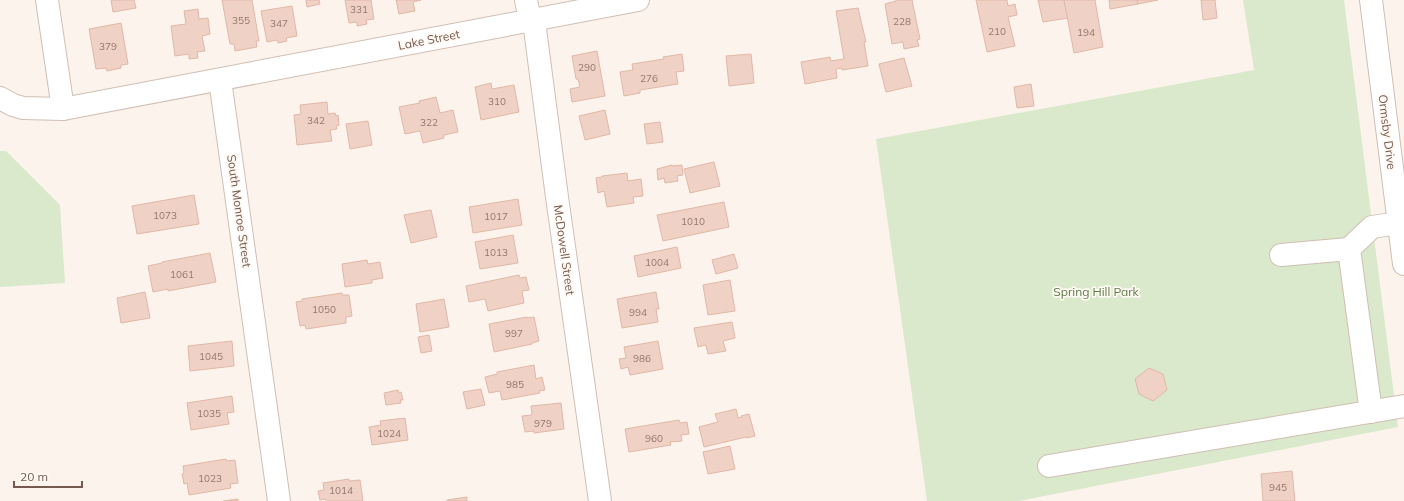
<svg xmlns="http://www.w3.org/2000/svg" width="1404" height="501" viewBox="0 0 1404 501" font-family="Mulish,sans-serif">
  <rect width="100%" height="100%" fill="#fcf4ec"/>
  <g fill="#dae9cb">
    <polygon points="1243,0 1344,0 1398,427 1019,501 927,501 876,139 1254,70"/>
    <polygon points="0,151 6,151 60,205 65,283 0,287"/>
  </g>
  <g fill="#efd2c5" stroke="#e1b7a7">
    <polygon points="111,0 134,0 136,8 113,12"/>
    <polygon points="222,0 252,0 259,41 256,41 257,47 235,51 234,44 230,44"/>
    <polygon points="306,0 319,0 320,4 307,7"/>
    <polygon points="345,0 371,0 374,19 366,20 367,24 357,26 357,22 349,23"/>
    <polygon points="396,0 421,0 413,2 415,11 399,14"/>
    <polygon points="896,0 912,0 920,39 917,40 919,46 904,49 903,42 892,44 885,4 896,1"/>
    <polygon points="976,0 1007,0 1008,6 1015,4 1017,15 1008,17 1015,46 987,52"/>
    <polygon points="1038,0 1064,0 1068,18 1043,22"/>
    <polygon points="1064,0 1095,0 1103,47 1074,53"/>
    <polygon points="1109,0 1137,0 1138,4 1110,9"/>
    <polygon points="1137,0 1158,0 1138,4"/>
    <polygon points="1201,0 1215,0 1217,18 1203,20"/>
    <polygon points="292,6 297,36 286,38 287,41 278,43 277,40 267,42 261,11"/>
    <polygon points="858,8 866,42 864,42 868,66 842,70 842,68 836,69 837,78 805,84 801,62 830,57 831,61 844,59 836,11"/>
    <polygon points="198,9 199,19 208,18 210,34 202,36 205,51 197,52 198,58 189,59 189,54 175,56 171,26 186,24 184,11"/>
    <polygon points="121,23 128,64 121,65 121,68 107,71 106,68 96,69 89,29"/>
    <polygon points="597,51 605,96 572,102 570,89 580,87 578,79 576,79 572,56"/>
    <polygon points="682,54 684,71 676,72 678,84 640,90 640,93 624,96 620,72 633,70 632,64 664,59 663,57"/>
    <polygon points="751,54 754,83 729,86 726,56"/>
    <polygon points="904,58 912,86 886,92 879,64"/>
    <polygon points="491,83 492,89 514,85 519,112 481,120 475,87"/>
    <polygon points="1031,84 1034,106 1017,108 1014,87"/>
    <polygon points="436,97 440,113 453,110 458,132 444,135 444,138 423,143 420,131 405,134 399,107 420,103 419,101"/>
    <polygon points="327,102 328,114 335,113 336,116 338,115 339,125 336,126 337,129 330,130 332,141 297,145 294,115 301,114 300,105"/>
    <polygon points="605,110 610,134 585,140 579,116"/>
    <polygon points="368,121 372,145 350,149 346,124"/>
    <polygon points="660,122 663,142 647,144 644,124"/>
    <polygon points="714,162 720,186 690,193 684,169"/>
    <polygon points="672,165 672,166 682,165 683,175 677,176 678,181 665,183 664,178 658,180 657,169"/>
    <polygon points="627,173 628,181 641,179 643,196 633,197 634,203 607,207 604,191 598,193 596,178 602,177 602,176"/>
    <polygon points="194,195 199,224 137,234 132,206"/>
    <polygon points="518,199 522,225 473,233 469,207"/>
    <polygon points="724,202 729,227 663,241 657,215"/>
    <polygon points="431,210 437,237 411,243 404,215"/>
    <polygon points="513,235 518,263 480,269 475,242"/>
    <polygon points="677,247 681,268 638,277 634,256"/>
    <polygon points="210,253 216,282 168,291 168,289 153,292 148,266 162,263 162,262"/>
    <polygon points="734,254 738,268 716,274 712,260"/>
    <polygon points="367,260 368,264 380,262 383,278 372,280 372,283 345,287 342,264"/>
    <polygon points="519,275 520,278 526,277 529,290 522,291 524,303 488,311 485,299 469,302 466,286"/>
    <polygon points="730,280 735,311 708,315 703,285"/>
    <polygon points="145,292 150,318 121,323 117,298"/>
    <polygon points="656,292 659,309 656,309 658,322 622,328 617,299"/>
    <polygon points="342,293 342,295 349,295 352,316 346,317 346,323 306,329 305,325 300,326 296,302 302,301 302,299"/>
    <polygon points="444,299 449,327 420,332 416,304"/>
    <polygon points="527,317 527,318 534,317 539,341 532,343 532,344 494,352 489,324"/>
    <polygon points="732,322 735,338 723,341 726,351 708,354 706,345 698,347 694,328"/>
    <polygon points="429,335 432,351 421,353 418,337"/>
    <polygon points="232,341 234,366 190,371 188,346"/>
    <polygon points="658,341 663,369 630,375 628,367 621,369 619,359 626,358 624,347"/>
    <polygon points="534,365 536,379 542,377 545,390 539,391 540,393 502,400 500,391 489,393 485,377 497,374 497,372"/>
    <polygon points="1149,368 1163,374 1167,390 1153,401 1139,394 1135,379"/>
    <polygon points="481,389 485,405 467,409 463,392"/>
    <polygon points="398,390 399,393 401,392 403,400 400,400 401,403 386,405 384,393"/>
    <polygon points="232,396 234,412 227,413 229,424 191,430 187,403"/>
    <polygon points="561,403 564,429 534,433 534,431 525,432 522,416 532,415 531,406"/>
    <polygon points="736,409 738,418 742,417 741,416 749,414 755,436 746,438 746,437 704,447 699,427 718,422 715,414"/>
    <polygon points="405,418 408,440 372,445 369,427 381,425 380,421"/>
    <polygon points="679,420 680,423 687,422 689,434 681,435 682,441 670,442 671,445 629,452 625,429"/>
    <polygon points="730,446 735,469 708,474 703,452"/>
    <polygon points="226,459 227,461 235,460 238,483 230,484 231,488 189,495 187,483 184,484 182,474 184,473 183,466"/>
    <polygon points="1292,471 1295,501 1263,501 1261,474"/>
    <polygon points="349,479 349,481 360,480 363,501 326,501 325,499 320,500 318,491 324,490 323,483"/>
    <polygon points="467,497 467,501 447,501 447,500"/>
    <polygon points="238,499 238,501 223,501"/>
  </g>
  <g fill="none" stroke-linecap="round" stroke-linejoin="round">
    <defs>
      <g id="minor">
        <polyline points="47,0 63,109"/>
        <polyline points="526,0 530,20 535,29 557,197 600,501"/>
        <polyline points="1371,0 1404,264"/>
        <polyline points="220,80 279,501"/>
        <polyline points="0,98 13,105 23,108 63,109 638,0"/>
        <polyline points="1349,249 1372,227 1399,223"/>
        <polyline points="1281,255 1349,249 1371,412"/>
        <polyline points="1049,466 1404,406"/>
      </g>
    </defs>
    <use href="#minor" stroke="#d0beb4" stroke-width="24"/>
    <use href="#minor" stroke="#fff" stroke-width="22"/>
  </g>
  <g text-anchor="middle" stroke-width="3.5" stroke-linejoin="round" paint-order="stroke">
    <g font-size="10" fill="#94786d">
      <text x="359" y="13">331</text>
      <text x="241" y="24">355</text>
      <text x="902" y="25">228</text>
      <text x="279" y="27">347</text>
      <text x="997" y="35">210</text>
      <text x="1086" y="36">194</text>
      <text x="108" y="50">379</text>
      <text x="587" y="71">290</text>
      <text x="649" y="82">276</text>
      <text x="497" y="105">310</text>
      <text x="316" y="124">342</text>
      <text x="429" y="126">322</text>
      <text x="165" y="219">1073</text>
      <text x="496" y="220">1017</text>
      <text x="693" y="225">1010</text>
      <text x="496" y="256">1013</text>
      <text x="657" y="266">1004</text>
      <text x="182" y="278">1061</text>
      <text x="324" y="313">1050</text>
      <text x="638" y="316">994</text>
      <text x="514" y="337">997</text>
      <text x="211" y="360">1045</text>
      <text x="642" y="362">986</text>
      <text x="515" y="388">985</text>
      <text x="209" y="417">1035</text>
      <text x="543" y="427">979</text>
      <text x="389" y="437">1024</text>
      <text x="654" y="442">960</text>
      <text x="210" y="482">1023</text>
      <text x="1278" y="491">945</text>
      <text x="341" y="494">1014</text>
    </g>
    <g font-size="12" fill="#765a50" stroke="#fef9f3">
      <text transform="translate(429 40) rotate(-11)" y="4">Lake Street</text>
      <text transform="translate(1387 132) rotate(83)" y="4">Ormsby Drive</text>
      <text transform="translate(239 211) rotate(82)" y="4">South Monroe Street</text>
      <text transform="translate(564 250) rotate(82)" y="4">McDowell Street</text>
    </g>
    <g font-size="12" fill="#5d7b48" stroke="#fef9f3">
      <text x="1096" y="296">Spring Hill Park</text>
    </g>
  </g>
  <path d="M14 481v6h68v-6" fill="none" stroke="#765a50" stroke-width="2"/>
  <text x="20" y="481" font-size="12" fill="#765a50" stroke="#fef9f3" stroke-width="3" paint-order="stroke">20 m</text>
</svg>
